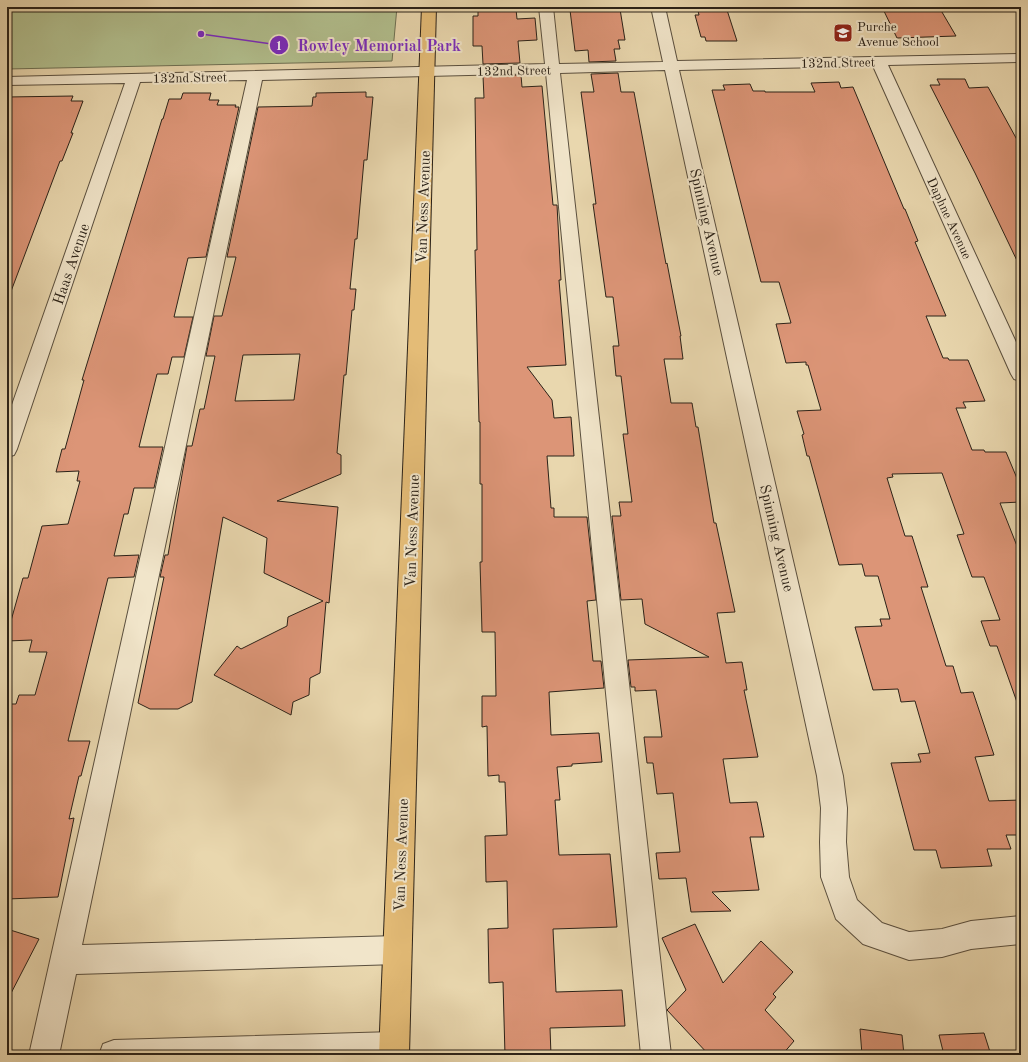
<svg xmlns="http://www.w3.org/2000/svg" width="1028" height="1062" viewBox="0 0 1028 1062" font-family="'Old Standard TT',serif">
  <rect width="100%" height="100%" fill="#e9d7ae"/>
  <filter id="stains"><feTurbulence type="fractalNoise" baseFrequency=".005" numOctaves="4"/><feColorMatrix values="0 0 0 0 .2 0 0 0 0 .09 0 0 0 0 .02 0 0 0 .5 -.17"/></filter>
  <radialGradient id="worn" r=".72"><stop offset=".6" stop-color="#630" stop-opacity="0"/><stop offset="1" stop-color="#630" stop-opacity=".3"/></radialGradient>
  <polygon fill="#b2bf8e" stroke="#6e7053" points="7,7 397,7 392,61 7,69"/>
  <g fill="#dc9577" stroke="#2b2218" fill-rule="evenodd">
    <polygon points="882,7 939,7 956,36 897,38"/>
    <polygon points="480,8 516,9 517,19 535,18 537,40 518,41 520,63 483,64 482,46 473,46 473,16 478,16 478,9"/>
    <polygon points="620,9 625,40 618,40 620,49 614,49 616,61 589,62 588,50 575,51 570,10"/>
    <polygon points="727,10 737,41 706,41 705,37 701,37 695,15 699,15 698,11"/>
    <polygon points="618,73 621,92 634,92 666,264 667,263 681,336 680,336 683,359 664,359 671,403 692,403 696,427 698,427 714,523 716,523 735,612 717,613 726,663 742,662 747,690 744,690 758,757 723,759 730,803 757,802 764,837 750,837 759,890 712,892 731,911 691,912 686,878 659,879 656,853 680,852 673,793 657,794 653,763 647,763 644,737 662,737 656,690 635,691 635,687 631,687 628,660 709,657 645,624 642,599 621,600 612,516 621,516 619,502 632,502 623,434 628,434 621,376 616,376 613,346 619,346 613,297 606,297 593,204 596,204 581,92 594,92 591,74"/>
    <polygon points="521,75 522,87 542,86 553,205 557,205 561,280 559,280 566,365 527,367 552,400 554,418 571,417 574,456 547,456 551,508 554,508 554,517 587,517 596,600 587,601 593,661 601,661 604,688 549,692 551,735 599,733 602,762 572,764 572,766 557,767 560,800 555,800 559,855 610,854 617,927 553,929 556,992 622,990 625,1026 550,1028 551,1055 505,1055 503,982 489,983 488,929 508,928 507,881 486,882 485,836 507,835 505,782 499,782 499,775 488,776 487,726 482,727 482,696 496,696 495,632 482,632 480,562 482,562 482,484 480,484 480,422 479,422 475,250 477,250 475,98 484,98 483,76"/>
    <polygon points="937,79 965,79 969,88 988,87 1021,147 1021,269 975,173 930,85 940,85"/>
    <polygon points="839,82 841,88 853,87 904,209 905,209 918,241 915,242 946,316 926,316 943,358 948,358 949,360 968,360 985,401 963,402 966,408 956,408 972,450 984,450 985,452 1006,452 1021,488 1021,502 1000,503 1017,546 1021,546 1021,704 1018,705 997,646 990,646 981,621 1000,620 984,577 972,577 957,535 964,534 942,473 892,474 893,477 887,478 905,536 912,536 928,587 921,587 946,666 953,666 961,693 973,692 994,755 975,757 989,801 1021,800 1021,835 1006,835 1011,849 987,849 992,866 941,868 936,850 914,850 891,763 921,762 918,754 930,753 915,701 901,702 898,689 873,690 855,627 882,626 880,619 890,619 878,576 865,576 862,564 839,565 809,456 807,456 802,435 804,434 797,411 821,410 808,365 806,365 806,362 786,363 776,324 791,323 779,282 761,282 712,90 725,90 723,85 750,84 753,91 765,91 765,92 815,92 811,83"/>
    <path d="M366,92v5h7l-6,63h-3l-7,79h-2l-5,50h6l-2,21h-2l-6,65h-2l-7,78 4,2v19l-64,27 61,6 -9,96 -3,-1 -6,71 -10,5 -1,17 -16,7 -2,13 -77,-40 23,-29 4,3 46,-23 1,-9 35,-16 -59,-28 3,-35 -44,-21 -31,185 -14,7h-28l-12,-6 26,-126h-4l5,-22h3l19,-109h5l8,-37h4l11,-53h-9l8,-40h8l14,-59h-9l31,-150 54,-1 1,-9h3v-4zM300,354l-6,46 -59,1 8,-46z"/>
    <polygon points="183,93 211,93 209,100 219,100 217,105 236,105 235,107 239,107 206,257 188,258 174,317 193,317 184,357 172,357 168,374 157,374 139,447 163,447 154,488 134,488 128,514 124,514 114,556 139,555 134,577 108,578 68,741 90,741 81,776 79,776 69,819 74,818 58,897 7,899 7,704 16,704 19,695 35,695 47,652 29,652 32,640 7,641 7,635 23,578 28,578 42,526 68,524 80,481 77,481 79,471 56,472 62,449 65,449 84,380 82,380 162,119 163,119 169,99 181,99"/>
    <polygon points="73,96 71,101 83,101 71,133 73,133 62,161 60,161 10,294 7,293 7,97"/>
    <polygon points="695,924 723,983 761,941 793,972 773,994 776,997 765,1010 794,1041 782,1055 709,1055 667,1010 686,990 662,938"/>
    <polygon points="7,929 39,939 7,1001"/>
    <polygon points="860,1029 902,1035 904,1055 862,1055"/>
    <polygon points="984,1033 991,1055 944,1055 939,1035"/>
  </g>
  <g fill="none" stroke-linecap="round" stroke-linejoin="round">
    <defs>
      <g id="minor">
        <polygon points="539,7 553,7 559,64 663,62 651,7 665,7 677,61 1021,54 1021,62 888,65 1021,353 1021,381 1014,379 1011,374 873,66 679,70 843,776 847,808 846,842 849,877 857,900 882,923 909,932 942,929 971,921 1021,916 1021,944 971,949 942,957 909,960 863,944 836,919 821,877 820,842 821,808 817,776 665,70 560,73 671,1055 641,1055 546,73 262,80 82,945 397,936 407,940 411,950 407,960 397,964 76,974 59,1055 29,1055 247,80 140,82 17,449 14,455 7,457 7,419 125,83 7,85 7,77 545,64"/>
        <polygon points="394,1032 405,1036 409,1047 406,1055 99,1055 103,1044 114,1040"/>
      </g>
      <polygon id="major" points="422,7 436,7 409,1055 379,1055"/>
    </defs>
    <use href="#minor" stroke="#5a4f3e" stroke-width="2"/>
    <use href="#major" stroke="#2b2218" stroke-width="2"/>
    <use href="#minor" fill="#f1e5ca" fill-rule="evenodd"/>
    <use href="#major" fill="#e4bc77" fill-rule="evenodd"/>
  </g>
  <defs>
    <symbol id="school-square" viewBox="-11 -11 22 22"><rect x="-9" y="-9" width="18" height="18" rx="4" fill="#8f2418" stroke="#f1e5ca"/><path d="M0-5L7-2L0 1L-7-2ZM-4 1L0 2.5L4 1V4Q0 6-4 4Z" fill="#fff"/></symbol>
  </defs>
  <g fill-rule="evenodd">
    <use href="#school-square" x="832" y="22" width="22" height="22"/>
  </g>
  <g text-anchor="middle" stroke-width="4" stroke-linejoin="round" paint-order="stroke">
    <g font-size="13" fill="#2b2218" stroke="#f1e5ca" text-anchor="start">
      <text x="857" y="31">Purche<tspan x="857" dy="15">Avenue School</tspan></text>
    </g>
    <g font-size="13" fill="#2b2218" stroke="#f1e5ca">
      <text transform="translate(838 62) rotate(-1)" y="5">132nd Street</text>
      <text transform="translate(514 70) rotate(-1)" y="5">132nd Street</text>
      <text transform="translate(190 77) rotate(-1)" y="5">132nd Street</text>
      <text transform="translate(950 218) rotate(65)" y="5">Daphne Avenue</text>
    </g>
    <g font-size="15" fill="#2b2218" stroke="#f1e5ca">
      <text transform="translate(423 207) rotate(-88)" y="5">Van Ness Avenue</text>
      <text transform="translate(707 222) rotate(77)" y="5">Spinning Avenue</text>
      <text transform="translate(71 264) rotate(-71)" y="5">Haas Avenue</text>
      <text transform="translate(412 531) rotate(-88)" y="5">Van Ness Avenue</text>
      <text transform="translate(777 538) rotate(77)" y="5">Spinning Avenue</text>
      <text transform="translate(401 855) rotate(-88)" y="5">Van Ness Avenue</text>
    </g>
  </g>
  <path fill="none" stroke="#7b2cbf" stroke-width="1.5" d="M201 34L279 45"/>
  <g fill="#7b2cbf" stroke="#f1e5ca" stroke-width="1.5">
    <circle cx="201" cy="34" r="4"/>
    <circle cx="279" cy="45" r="10"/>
  </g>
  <g font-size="12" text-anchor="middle" font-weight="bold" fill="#fff">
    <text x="279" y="50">1</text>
  </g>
  <g font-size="16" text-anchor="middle" font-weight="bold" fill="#7b2cbf" stroke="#f1e5ca" stroke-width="4" stroke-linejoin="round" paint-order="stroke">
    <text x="379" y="51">Rowley Memorial Park</text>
  </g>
  <rect width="1028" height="1062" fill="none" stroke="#e9d7ae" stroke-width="24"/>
  <rect x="8" y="8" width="1012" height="1046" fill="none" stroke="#2b2218" stroke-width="2"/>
  <rect x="12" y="12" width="1004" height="1038" fill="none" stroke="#2b2218"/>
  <rect width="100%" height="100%" filter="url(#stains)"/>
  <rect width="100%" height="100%" fill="url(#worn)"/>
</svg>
